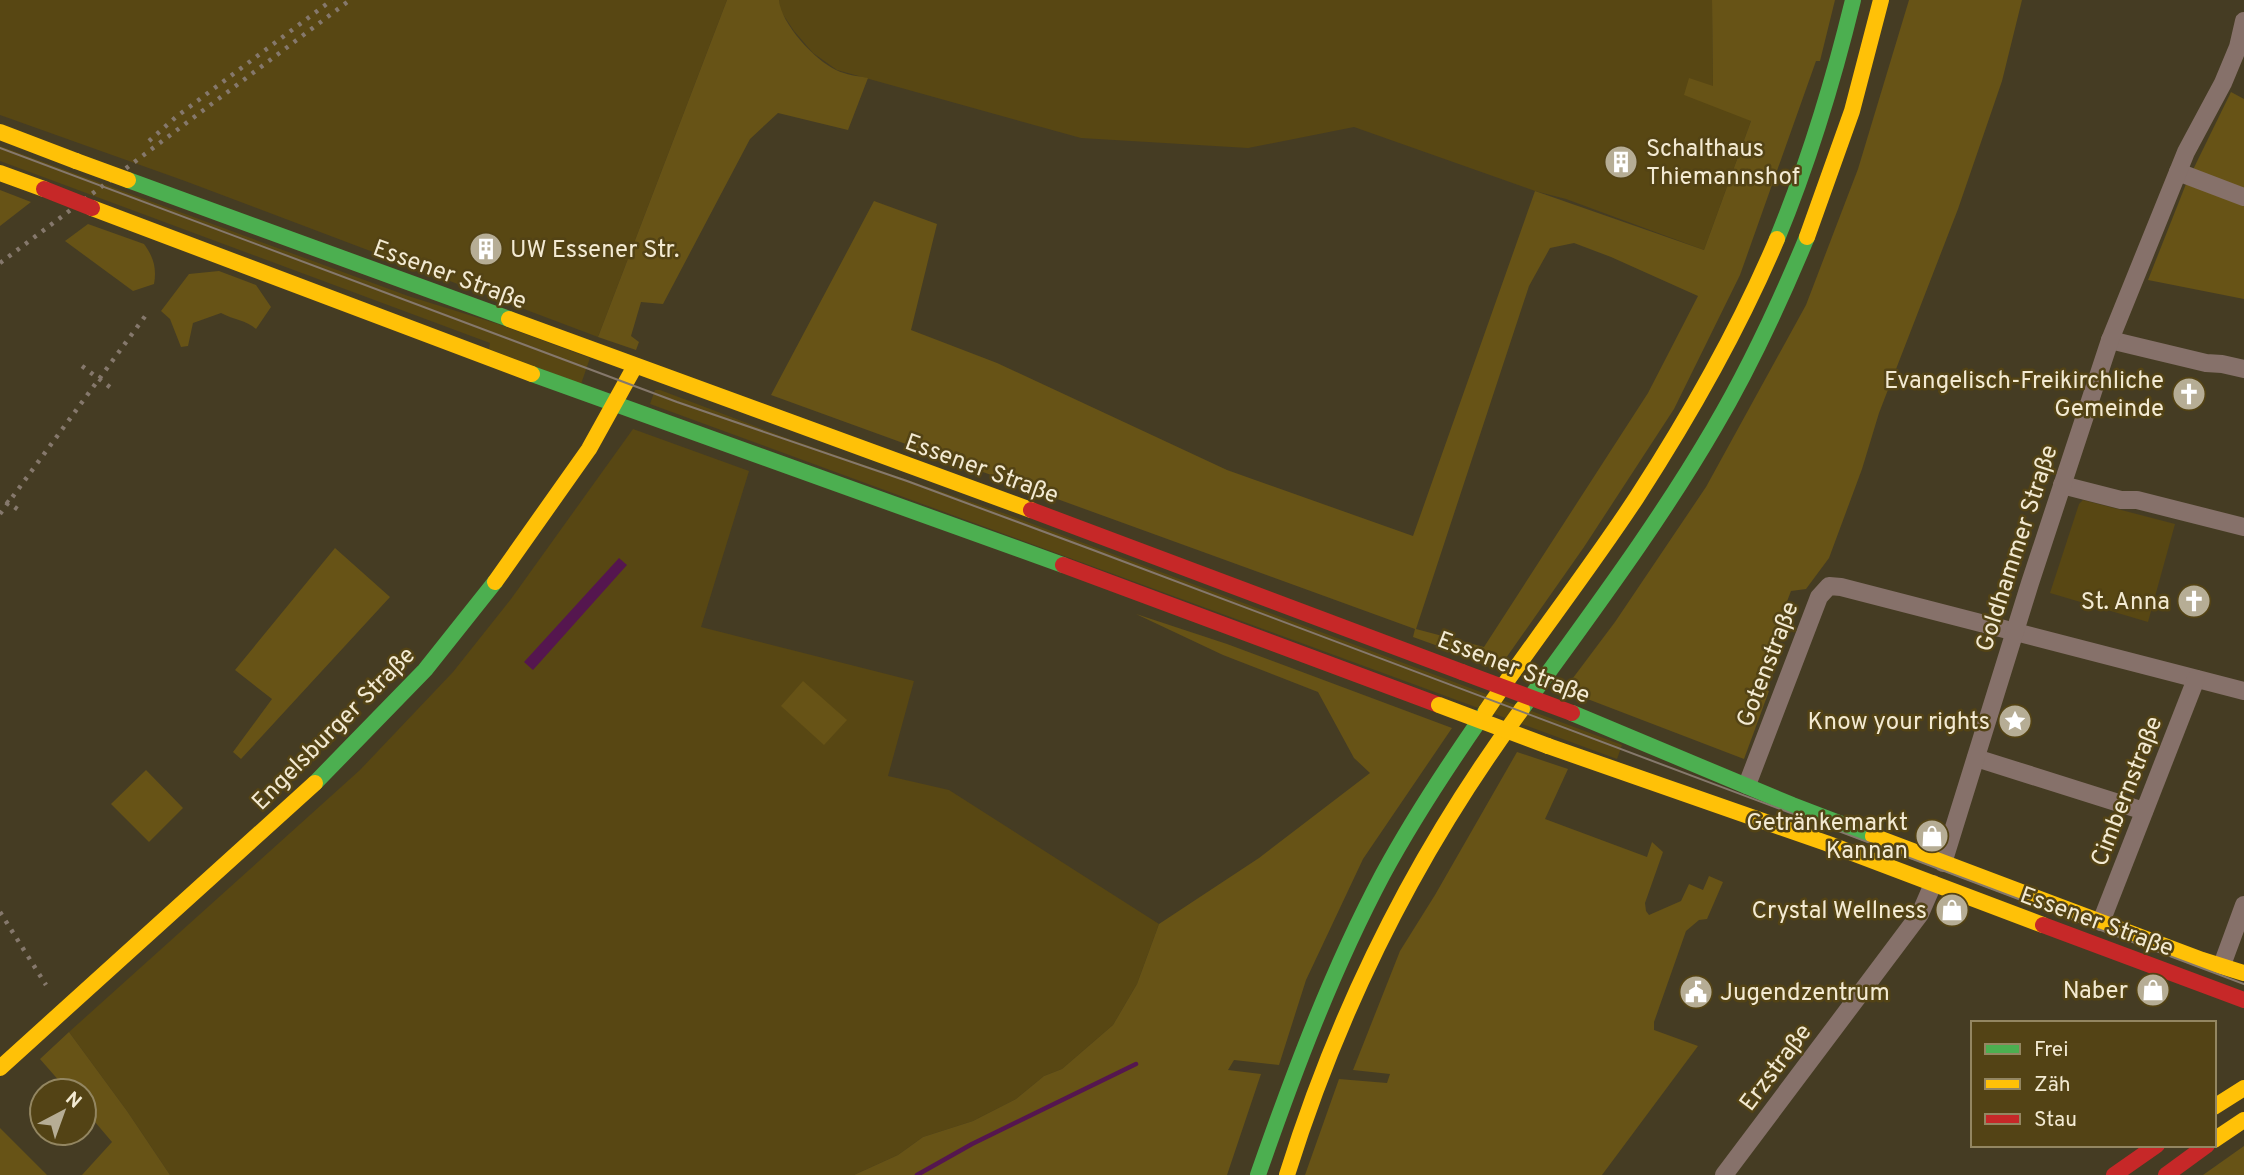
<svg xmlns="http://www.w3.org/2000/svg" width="2244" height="1175" viewBox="0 0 2244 1175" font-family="Overpass,sans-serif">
  <rect width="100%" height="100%" fill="#453c23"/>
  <g fill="#584713">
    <polygon points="0,0 727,0 598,337 185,181 0,115"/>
    <polygon points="779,0 1712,0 1713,87 1751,121 1704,250 1566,199 1535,191 1354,127 1248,148 1081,138 837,70 813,53 794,31 780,10"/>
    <polygon points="0,146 408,296 498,324 590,358 581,384 489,349 490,343 0,161"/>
    <polygon points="655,390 660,390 781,436 1003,513 1622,745 1617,759 650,404"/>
    <polygon points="633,429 749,471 701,627 914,681 888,776 949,790 1159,924 1137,984 1113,1025 1062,1069 1044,1076 1016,1099 973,1121 923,1137 898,1155 854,1175 170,1175 127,1111 69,1032 360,770 453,672 511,599"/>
    <polygon points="2083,500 2175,524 2148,622 2050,593 2079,504"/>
  </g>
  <g fill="#675316" fill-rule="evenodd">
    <path d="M727,0h52c2,24 36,60 57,70 10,5 22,6 32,8l-20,52 -70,-17 -28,26 -87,165 -22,-2 -10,34 8,6 -3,8 -38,-13z"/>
    <path d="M1712,0h123l-15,61h-4l-76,214 -66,134 -90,138 -85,121 -86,-31 2,-8 -644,-234 103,-194 63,23 -26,106 86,33 230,107 186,66 122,-345 169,59 47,-129 -67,-26 5,-17 24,8zM1574,243l37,14 87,39 -50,97 -164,254 -68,-18 113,-343 21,-38z"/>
    <polygon points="1909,0 2022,0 2002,81 1958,209 1879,413 1862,469 1829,558 1806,589 1791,591 1755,685 1769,691 1744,759 1564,690 1615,622 1706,487 1806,305 1858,169"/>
    <polygon points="2231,92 2244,99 2244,299 2148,280 2186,184"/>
    <polygon points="0,190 31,202 0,226"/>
    <path d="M88,224l56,20c9,12 13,24 10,40l-21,7 -68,-50z"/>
    <path d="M219,271l37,14 15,22 -15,22c-10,-9 -22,-9 -35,-16l-28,10 -5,23 -7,1 -11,-28 -9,-8 28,-37z"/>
    <polygon points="335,548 390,597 241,759 233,752 272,699 235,670"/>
    <polygon points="1136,614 1227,644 1452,728 1363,859 1306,980 1279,1065 1234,1060 1228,1070 1261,1074 1227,1175 854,1175 898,1155 923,1137 973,1121 1016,1099 1044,1076 1062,1069 1113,1025 1137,984 1159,924 1259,858 1370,773 1354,758 1318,692 1223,655"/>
    <polygon points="803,681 847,720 824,745 781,706"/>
    <polygon points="1517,752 1568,769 1545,819 1647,857 1652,842 1663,852 1645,903 1646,911 1649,915 1681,901 1689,884 1703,890 1709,876 1723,882 1707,919 1699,920 1686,931 1654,1022 1654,1030 1698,1046 1602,1175 1305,1175 1339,1079 1387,1083 1390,1074 1353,1070 1400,951 1435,895"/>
    <polygon points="146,770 183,808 149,842 111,804"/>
    <polygon points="69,1032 127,1111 170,1175 82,1175 112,1142 84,1109 84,1091 68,1091 40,1059"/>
    <polygon points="0,1128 47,1175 0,1175"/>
    <polygon points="2244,1146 2244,1175 2203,1175"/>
  </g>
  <polygon fill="#55164f" points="619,558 627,565 533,670 524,662"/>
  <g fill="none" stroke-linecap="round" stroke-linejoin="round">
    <polyline stroke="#55164f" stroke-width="4.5" points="917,1175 972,1144 1136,1064"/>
    <g stroke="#86716a" stroke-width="18">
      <polyline points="2178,172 2244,197"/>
      <polyline points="2110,340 2206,363 2222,364 2244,369"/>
      <polyline points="2062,485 2121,500 2137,500 2244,527"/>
      <polyline points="1976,758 2144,811"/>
      <polyline points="1747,785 1819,597 1829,586 1841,587 2244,691"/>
      <polyline points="1943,863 2030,583 2110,340 2186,152 2223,83 2238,47 2244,21"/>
      <polyline points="2101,922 2196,679"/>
      <polyline points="2222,965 2244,905"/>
      <polyline points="1724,1175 1920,914 1933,884"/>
    </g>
    <g stroke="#4caf50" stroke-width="16">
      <polyline points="128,180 509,319"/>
      <path d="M1777,239c32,-78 56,-157 76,-239"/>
      <polyline points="532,374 1063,565"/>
      <path d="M1522,709c66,-92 135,-183 192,-281 36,-61 66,-126 93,-191"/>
      <polyline points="1572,713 1792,805 1873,836"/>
      <polyline points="315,783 425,670 495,582"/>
      <path d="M1258,1175c36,-103 74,-205 125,-301 31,-57 66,-110 103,-163"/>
    </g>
    <g stroke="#ffc107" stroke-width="16">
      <polyline points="0,132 76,161"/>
      <polyline points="0,173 44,189"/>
      <polyline points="92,208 532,374"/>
      <polyline points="1807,237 1852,111 1881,0"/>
      <polyline points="509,319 1031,510"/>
      <polyline points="495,582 589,449 635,366"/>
      <path d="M1486,711c49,-72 103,-141 151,-214 53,-82 102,-168 140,-258"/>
      <polyline points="1548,746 1826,843 2043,925"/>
      <polyline points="1873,836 2202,960 2244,973"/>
      <polyline points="0,1068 315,783"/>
      <polyline points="2214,1107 2244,1088"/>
      <polyline points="2214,1140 2244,1120"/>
      <path d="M1287,1175c52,-167 131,-325 235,-466"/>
    </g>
    <g stroke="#c62828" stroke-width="16">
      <polyline points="1031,510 1462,672"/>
      <polyline points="1063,565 1439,705"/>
      <polyline points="2043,925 2244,1000"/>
      <polyline points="2114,1175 2157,1145"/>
      <polyline points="2166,1175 2207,1145"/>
    </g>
    <polyline stroke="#85786c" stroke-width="2" points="0,148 677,402 907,481 1093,550 2244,984"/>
    <g stroke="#85786c" stroke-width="4.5" stroke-dasharray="3.5 7" stroke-linecap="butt">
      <polyline points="149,141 176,117 332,0"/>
      <polyline points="0,263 350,0"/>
      <polyline points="82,366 115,391"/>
      <polyline points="6,501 23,513"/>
      <polyline points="0,514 146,315"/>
      <polyline points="0,912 46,985"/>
    </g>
    <g stroke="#ffc107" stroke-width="16">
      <polyline points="76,161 128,180"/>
      <polyline points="1439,705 1548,746"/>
    </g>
    <g stroke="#c62828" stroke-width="16">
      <polyline points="44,189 92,208"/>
      <polyline points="1462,672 1572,713"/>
    </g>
  </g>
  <defs>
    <symbol id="building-disc" viewBox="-11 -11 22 22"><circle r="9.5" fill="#b6ad95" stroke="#534315"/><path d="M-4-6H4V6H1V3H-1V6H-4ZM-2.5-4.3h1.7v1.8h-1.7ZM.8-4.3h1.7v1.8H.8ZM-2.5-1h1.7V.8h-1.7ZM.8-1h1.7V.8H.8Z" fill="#fff"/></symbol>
    <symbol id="church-disc" viewBox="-11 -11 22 22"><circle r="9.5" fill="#b6ad95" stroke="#534315"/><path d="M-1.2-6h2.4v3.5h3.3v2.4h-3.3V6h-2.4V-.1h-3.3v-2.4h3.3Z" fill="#fff"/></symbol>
    <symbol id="sight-disc" viewBox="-11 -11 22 22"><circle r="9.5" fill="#b6ad95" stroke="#534315"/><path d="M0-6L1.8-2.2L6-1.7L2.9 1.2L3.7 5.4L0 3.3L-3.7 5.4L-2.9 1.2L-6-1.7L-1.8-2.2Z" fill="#fff"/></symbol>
    <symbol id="shop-disc" viewBox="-11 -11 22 22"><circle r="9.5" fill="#b6ad95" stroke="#534315"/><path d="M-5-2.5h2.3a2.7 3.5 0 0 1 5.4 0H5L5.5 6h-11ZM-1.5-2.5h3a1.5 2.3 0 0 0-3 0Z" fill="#fff"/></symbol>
    <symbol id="civic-disc" viewBox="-11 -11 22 22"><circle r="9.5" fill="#b6ad95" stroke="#534315"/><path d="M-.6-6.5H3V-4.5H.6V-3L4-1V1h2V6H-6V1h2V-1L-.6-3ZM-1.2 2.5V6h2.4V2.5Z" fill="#fff"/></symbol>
  </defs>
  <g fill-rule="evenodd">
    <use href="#building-disc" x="1602" y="143" width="38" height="38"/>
    <use href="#building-disc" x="467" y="230" width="38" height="38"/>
    <use href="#church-disc" x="2170" y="375" width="38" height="38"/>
    <use href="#church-disc" x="2175" y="582" width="38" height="38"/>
    <use href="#sight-disc" x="1996" y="702" width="38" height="38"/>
    <use href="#shop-disc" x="1913" y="817" width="38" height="38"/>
    <use href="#shop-disc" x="1933" y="891" width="38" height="38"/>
    <use href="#shop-disc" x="2134" y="971" width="38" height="38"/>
    <use href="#civic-disc" x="1677" y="973" width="38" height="38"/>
  </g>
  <g text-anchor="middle" stroke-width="5" stroke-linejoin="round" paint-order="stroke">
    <g font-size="24" fill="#f3ead2" stroke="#534315" text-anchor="end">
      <text x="1646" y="156" text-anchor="start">Schalthaus<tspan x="1646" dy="28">Thiemannshof</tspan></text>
      <text x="510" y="257" text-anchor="start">UW Essener Str.</text>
      <text x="2164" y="388">Evangelisch-Freikirchliche<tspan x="2164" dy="28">Gemeinde</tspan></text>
      <text x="2170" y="609">St. Anna</text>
      <text x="1990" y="729">Know your rights</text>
      <text x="1908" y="830">Getränkemarkt<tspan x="1908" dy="28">Kannan</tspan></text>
      <text x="1927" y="918">Crystal Wellness</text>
      <text x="2128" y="998">Naber</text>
      <text x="1720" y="1000" text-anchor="start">Jugendzentrum</text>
    </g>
    <g font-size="24" fill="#f3ead2" stroke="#534315">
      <text transform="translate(450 274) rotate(20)" y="8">Essener Straße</text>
      <text transform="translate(982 468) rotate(20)" y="8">Essener Straße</text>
      <text transform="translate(2016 548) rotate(-72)" y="8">Goldhammer Straße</text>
      <text transform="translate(1767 664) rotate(-69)" y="8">Gotenstraße</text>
      <text transform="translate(1514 667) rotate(21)" y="8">Essener Straße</text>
      <text transform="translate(333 728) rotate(-45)" y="8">Engelsburger Straße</text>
      <text transform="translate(2126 791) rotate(-69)" y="8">Cimbernstraße</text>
      <text transform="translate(2097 921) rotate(20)" y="8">Essener Straße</text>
      <text transform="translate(1775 1067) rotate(-53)" y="8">Erzstraße</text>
    </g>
  </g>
  <rect x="1971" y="1021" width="245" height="126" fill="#534315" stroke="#938661" stroke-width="2"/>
  <rect x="1985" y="1044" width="35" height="10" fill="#4caf50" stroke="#938661" stroke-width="2"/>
  <text x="2034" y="1056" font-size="21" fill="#f3ead2">Frei</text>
  <rect x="1985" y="1079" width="35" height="10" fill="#ffc107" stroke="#938661" stroke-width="2"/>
  <text x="2034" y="1091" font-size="21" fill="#f3ead2">Zäh</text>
  <rect x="1985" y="1114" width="35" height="10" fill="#c62828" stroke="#938661" stroke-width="2"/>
  <text x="2034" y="1126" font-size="21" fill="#f3ead2">Stau</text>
  <g transform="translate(63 1112) rotate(41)"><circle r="33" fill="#534315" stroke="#938661" stroke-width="2"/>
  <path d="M0-5L12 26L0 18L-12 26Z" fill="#b6ad95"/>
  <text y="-10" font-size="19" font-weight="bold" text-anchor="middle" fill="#f3ead2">N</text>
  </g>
</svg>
